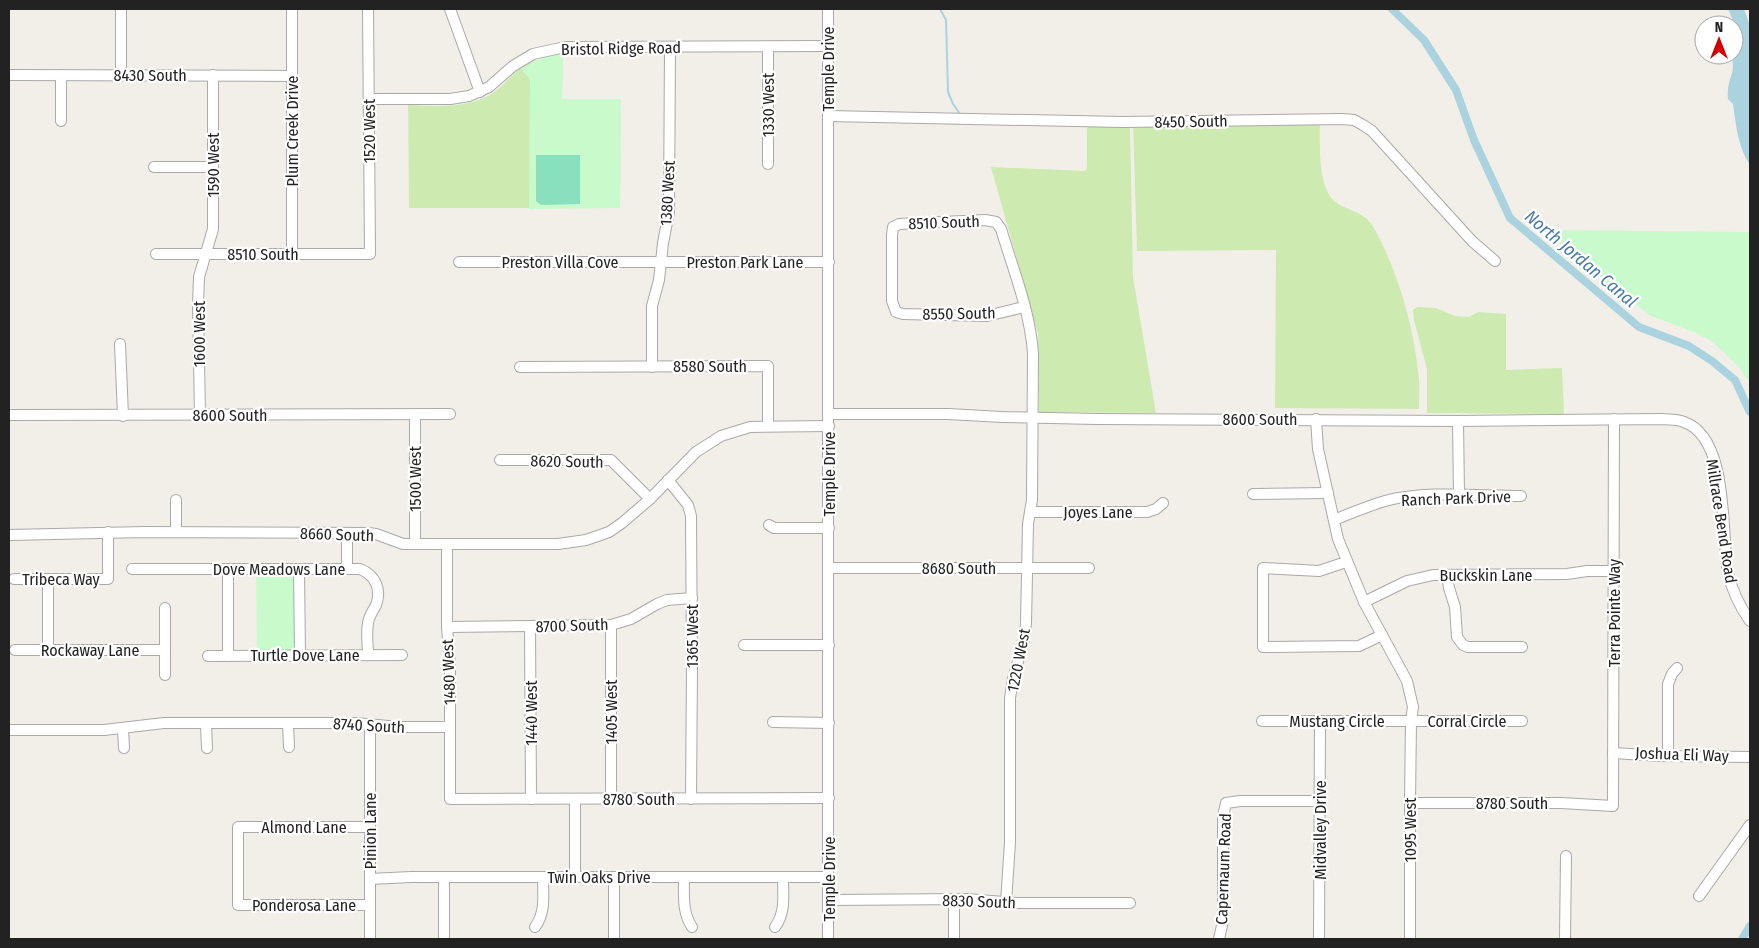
<svg xmlns="http://www.w3.org/2000/svg" width="1759" height="948" viewBox="0 0 1759 948" font-family="'Fira Sans Condensed',sans-serif">
  <rect width="100%" height="100%" fill="#f2efe9"/>
  <g fill="#cdebb0">
    <path d="M563,53l-1,46h59l-1,109h-211l-1,-103c26,1 55,4 80,-9 9,-5 16,-12 23,-20 14,-13 33,-20 52,-23z"/>
    <path d="M1320,123c0,22 -3,67 17,80 12,8 27,9 35,22 23,38 42,101 46,146 2,12 1,25 1,38l-144,-1 1,-158 -139,1 -4,-127z"/>
    <polygon points="1089,126 1130,126 1133,277 1156,413 1039,412 1038,334 991,167 1085,171 1087,167 1087,129"/>
    <polygon points="1417,307 1436,308 1455,316 1469,317 1478,312 1506,314 1506,370 1562,368 1564,414 1427,413 1427,369 1414,320 1413,310"/>
  </g>
  <g fill="#c8facc">
    <polygon points="563,53 562,99 621,99 620,208 529,209 530,79 521,69 541,58"/>
    <polygon points="1546,230 1750,232 1750,383 1739,367 1713,342 1694,332 1651,316 1607,283"/>
    <polygon points="256,572 293,573 295,577 294,650 257,651"/>
  </g>
  <polygon fill="#88e0be" points="536,155 580,155 580,204 541,205 536,201"/>
  <path fill="#aad3df" d="M1728,9h16l6,17v71l-1,10 1,58c-12,-18 -14,-39 -17,-61l-5,-5c-1,-10 1,-17 4,-26 2,-6 0,-11 1,-16 3,-18 4,-30 -5,-48z"/>
  <g fill="none" stroke-linecap="round" stroke-linejoin="round">
    <polyline stroke="#aad3df" stroke-width="2" points="940,9 946,20 948,92 953,104 960,114"/>
    <g stroke="#aad3df" stroke-width="8">
      <polyline points="1392,9 1424,40 1456,90 1474,140 1510,218 1639,327 1689,346 1712,361 1735,380 1750,412"/>
      <polyline points="1742,939 1750,926"/>
    </g>
    <defs>
      <g id="minor">
        <polyline points="121,9 121,75"/>
        <polyline points="292,9 292,254"/>
        <polyline points="450,9 480,92"/>
        <polyline points="828,9 828,939"/>
        <polyline points="768,47 768,164"/>
        <polyline points="9,75 292,76"/>
        <polyline points="369,99 450,99 469,96 489,87 513,66 533,54 565,47 828,46"/>
        <polyline points="828,116 1122,122 1342,119 1354,120 1363,125 1372,131 1472,241 1495,261"/>
        <polyline points="61,121 61,75"/>
        <polyline points="154,167 213,167"/>
        <polyline points="156,254 370,254 368,9"/>
        <polyline points="459,262 829,262"/>
        <polyline points="120,344 123,416"/>
        <polyline points="520,367 768,366 768,426"/>
        <polyline points="652,367 652,306 659,280 663,243 669,212 670,47"/>
        <path d="M829,414h119l54,3 95,2 361,2 204,-2c7,1 15,0 22,3 46,16 37,113 44,151 4,17 12,34 22,48"/>
        <polyline points="9,415 450,414"/>
        <polyline points="200,415 198,305 199,277 213,229 213,75"/>
        <polyline points="415,415 415,544"/>
        <polyline points="1316,419 1318,449 1338,539 1364,602 1407,681 1413,707 1411,721 1410,803 1410,939"/>
        <polyline points="1458,421 1459,496"/>
        <polyline points="500,460 611,460 650,499"/>
        <polyline points="668,480 688,505 691,516 692,667 691,799"/>
        <polyline points="1253,494 1328,493"/>
        <polyline points="176,500 176,532"/>
        <polyline points="1031,512 1147,512 1156,509 1163,503"/>
        <path d="M1334,520c17,-7 34,-14 51,-19 41,-11 94,-5 136,-5"/>
        <polyline points="769,525 774,528 829,528"/>
        <polyline points="9,535 145,532 369,533 376,534 403,544 558,544 586,540 609,532 622,523 650,499 696,452 721,436 750,427 829,426"/>
        <polyline points="447,544 447,627 450,665 450,799 829,798"/>
        <polyline points="1346,562 1319,571 1263,568 1263,647 1359,646 1382,635"/>
        <polyline points="829,568 1089,568"/>
        <path d="M132,569h228c15,6 22,20 16,36 -3,6 -7,11 -8,18 -2,10 0,22 0,32"/>
        <polyline points="228,569 228,656"/>
        <polyline points="299,569 300,655"/>
        <polyline points="347,569 347,533"/>
        <polyline points="1447,575 1449,588 1455,607 1457,637 1463,645 1468,647 1522,647"/>
        <polyline points="14,579 108,579 108,532"/>
        <polyline points="1364,602 1407,581 1433,575 1567,574 1587,571 1614,571"/>
        <polyline points="165,608 165,675"/>
        <polyline points="611,625 611,799"/>
        <polyline points="530,626 531,799"/>
        <polyline points="447,627 611,625 631,619 657,604 667,600 692,598"/>
        <polyline points="744,645 829,645"/>
        <polyline points="15,650 165,650"/>
        <polyline points="48,650 48,579"/>
        <polyline points="208,656 402,655"/>
        <polyline points="1262,721 1522,721"/>
        <polyline points="773,722 829,723"/>
        <polyline points="206,723 207,748"/>
        <polyline points="288,723 289,747"/>
        <polyline points="123,729 124,748"/>
        <polyline points="9,730 104,730 164,723 356,723 399,727 450,727"/>
        <polyline points="1613,753 1661,756 1750,757"/>
        <polyline points="1668,756 1668,684 1672,674 1677,668"/>
        <polyline points="575,799 575,877"/>
        <polyline points="1410,803 1561,803 1613,806 1614,419"/>
        <polyline points="370,827 238,827 238,905 370,905"/>
        <polyline points="444,877 444,939"/>
        <polyline points="614,877 614,939"/>
        <path d="M684,877c0,18 -2,35 8,50"/>
        <polyline points="370,879 411,877 829,877"/>
        <polyline points="1699,896 1750,825"/>
        <polyline points="954,899 954,939"/>
        <polyline points="828,900 967,899 1016,903 1130,903"/>
        <path d="M1006,903l4,-61v-144l3,-19 11,-39 2,-16 2,-100 4,-24 1,-147c-3,-42 -20,-84 -32,-124l-5,-7 -11,-2 -86,4 -6,3 -1,8v66l4,11 7,2 84,2 37,-9"/>
        <path d="M535,927c11,-15 8,-32 8,-50"/>
        <path d="M775,927c11,-15 8,-32 8,-50"/>
        <polyline points="370,938 370,724"/>
        <polyline points="1219,939 1223,921 1223,816 1226,803 1240,801 1321,801"/>
        <polyline points="1319,939 1320,721"/>
        <polyline points="1565,939 1566,856"/>
      </g>
    </defs>
    <use href="#minor" stroke="#a9a9a9" stroke-width="12"/>
    <use href="#minor" stroke="#fff" stroke-width="10"/>
  </g>
  <g text-anchor="middle" stroke-width="4.5" stroke-linejoin="round" paint-order="stroke">
    <g font-size="16" fill="#222" stroke="#fff">
      <text transform="translate(621 48) rotate(-1)" y="6">Bristol Ridge Road</text>
      <text transform="translate(828 69) rotate(-90)" y="6">Temple Drive</text>
      <text x="150" y="81">8430 South</text>
      <text transform="translate(768 105) rotate(-90)" y="6">1330 West</text>
      <text transform="translate(1191 121) rotate(-1)" y="6">8450 South</text>
      <text transform="translate(292 131) rotate(-90)" y="6">Plum Creek Drive</text>
      <text transform="translate(369 131) rotate(-90)" y="6">1520 West</text>
      <text transform="translate(213 165) rotate(-90)" y="6">1590 West</text>
      <text transform="translate(667 193) rotate(-87)" y="6">1380 West</text>
      <text transform="translate(944 222) rotate(-2)" y="6">8510 South</text>
      <text x="263" y="260">8510 South</text>
      <text x="560" y="268">Preston Villa Cove</text>
      <text x="745" y="268">Preston Park Lane</text>
      <text transform="translate(959 313) rotate(-1)" y="6">8550 South</text>
      <text transform="translate(199 334) rotate(-90)" y="6">1600 West</text>
      <text x="710" y="372">8580 South</text>
      <text x="230" y="421">8600 South</text>
      <text x="1260" y="425">8600 South</text>
      <text transform="translate(567 461) rotate(1)" y="6">8620 South</text>
      <text transform="translate(829 474) rotate(-90)" y="6">Temple Drive</text>
      <text transform="translate(415 479) rotate(-90)" y="6">1500 West</text>
      <text transform="translate(1456 498) rotate(-2)" y="6">Ranch Park Drive</text>
      <text x="1098" y="518">Joyes Lane</text>
      <text transform="translate(1722 521) rotate(81)" y="6">Millrace Bend Road</text>
      <text transform="translate(337 534) rotate(2)" y="6">8660 South</text>
      <text x="959" y="574">8680 South</text>
      <text x="279" y="575">Dove Meadows Lane</text>
      <text x="1486" y="581">Buckskin Lane</text>
      <text x="61" y="585">Tribeca Way</text>
      <text transform="translate(1614 613) rotate(-90)" y="6">Terra Pointe Way</text>
      <text transform="translate(572 625) rotate(-2)" y="6">8700 South</text>
      <text transform="translate(692 636) rotate(-90)" y="6">1365 West</text>
      <text x="90" y="656">Rockaway Lane</text>
      <text x="305" y="661">Turtle Dove Lane</text>
      <text transform="translate(1018 660) rotate(-79)" y="6">1220 West</text>
      <text transform="translate(448 672) rotate(-92)" y="6">1480 West</text>
      <text transform="translate(611 712) rotate(-90)" y="6">1405 West</text>
      <text transform="translate(531 713) rotate(-90)" y="6">1440 West</text>
      <text x="1337" y="727">Mustang Circle</text>
      <text x="1467" y="727">Corral Circle</text>
      <text transform="translate(369 725) rotate(3)" y="6">8740 South</text>
      <text transform="translate(1682 754) rotate(2)" y="6">Joshua Eli Way</text>
      <text x="639" y="805">8780 South</text>
      <text x="1512" y="809">8780 South</text>
      <text x="304" y="833">Almond Lane</text>
      <text transform="translate(1320 830) rotate(-90)" y="6">Midvalley Drive</text>
      <text transform="translate(1410 830) rotate(-90)" y="6">1095 West</text>
      <text transform="translate(370 831) rotate(-90)" y="6">Pinion Lane</text>
      <text transform="translate(1223 869) rotate(-88)" y="6">Capernaum Road</text>
      <text x="599" y="883">Twin Oaks Drive</text>
      <text transform="translate(829 879) rotate(-90)" y="6">Temple Drive</text>
      <text transform="translate(979 901) rotate(2)" y="6">8830 South</text>
      <text x="304" y="911">Ponderosa Lane</text>
    </g>
    <g font-size="18" font-style="italic" fill="#4a7aab" stroke="#fff">
      <text transform="translate(1581 259) rotate(40)" y="6">North Jordan Canal</text>
    </g>
  </g>
  <rect width="1759" height="948" fill="none" stroke="#222222" stroke-width="20"/>
  <g transform="translate(1719 40)"><circle r="24" fill="#ffffff" stroke="#a7a7a7"/>
  <path d="M0-4L9 19L0 12L-9 19Z" fill="#d40000"/>
  <text y="-8" font-size="14" font-weight="bold" text-anchor="middle" fill="#222222">N</text>
  </g>
</svg>
